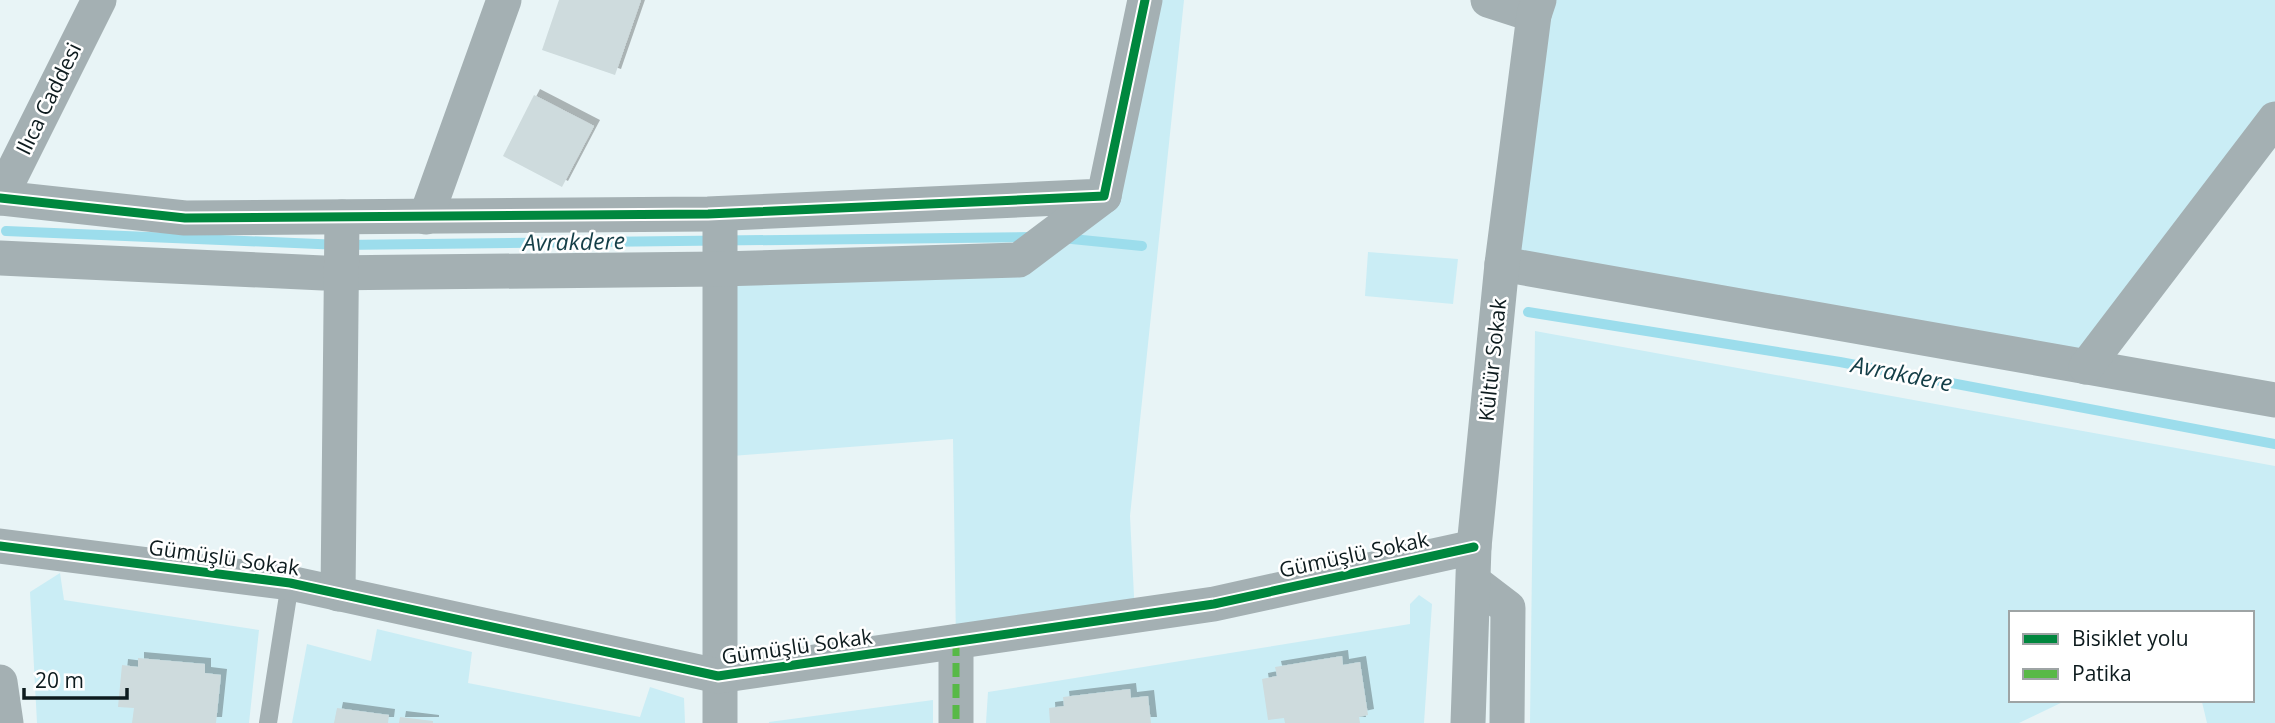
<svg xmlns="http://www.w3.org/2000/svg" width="2275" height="723" viewBox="0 0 2275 723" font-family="'Open Sans',sans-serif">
  <defs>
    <filter id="shadow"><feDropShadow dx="6" dy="-6" stdDeviation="0" flood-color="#0004"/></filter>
  </defs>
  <rect width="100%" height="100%" fill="#e8f4f6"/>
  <g fill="#caedf5">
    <polygon points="1145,0 1184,0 1130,516 1135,616 956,642 953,439 719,457 720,269 1020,260 1104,196"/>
    <polygon points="1539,0 2275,0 2275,119 2086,367 1502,264"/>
    <polygon points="1368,252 1458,259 1453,304 1365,296"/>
    <polygon points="1535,331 2275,466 2275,723 2207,723 2202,702 2197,700 2252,700 2252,613 2011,613 2011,700 2067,700 2019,723 1530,723"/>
    <polygon points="60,573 64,600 259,630 249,723 37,723 30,592"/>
    <polygon points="1419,595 1432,604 1424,723 986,723 988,692 1410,624 1410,604"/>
    <polygon points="377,629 472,652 468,683 640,717 650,687 684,698 685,723 292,723 307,644 371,661"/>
    <polygon points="933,700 933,723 769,723 769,722"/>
  </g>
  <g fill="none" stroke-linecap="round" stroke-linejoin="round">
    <g stroke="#9cddec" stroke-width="10">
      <polyline points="6,231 341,245 1032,237"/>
      <polyline points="1062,238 1142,246"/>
      <polyline points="1528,312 1840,362 2275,444"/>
    </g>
  </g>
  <g fill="#cedbdd" filter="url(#shadow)">
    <polygon points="559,0 641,0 615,75 542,50"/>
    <polygon points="534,95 594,126 562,187 503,156"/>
    <polygon points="1342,656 1343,665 1360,662 1368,715 1359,717 1360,723 1285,723 1284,718 1268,720 1262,679 1277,676 1275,667"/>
    <polygon points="138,658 205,664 205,673 221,675 216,723 132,723 134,708 118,707 122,665 138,667"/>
    <polygon points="1130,689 1131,698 1148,696 1151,723 1050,723 1049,708 1064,706 1063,697"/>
    <polygon points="337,708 389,715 388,723 334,723"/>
    <polygon points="400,717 433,721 433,723 399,723"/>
  </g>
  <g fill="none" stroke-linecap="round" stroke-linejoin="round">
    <polyline stroke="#a4b0b3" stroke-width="18" points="268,723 290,583"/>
    <g stroke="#a4b0b3" stroke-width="35">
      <polyline points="1488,0 1534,15"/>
      <polyline points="0,198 185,218 708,214 1104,196 1145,0"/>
      <polyline points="0,198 99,0"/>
      <polyline points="720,214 720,723"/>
      <polyline points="426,217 504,0"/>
      <polyline points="0,258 323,273 720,269 1019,260 1104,196"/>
      <polyline points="1502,264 2275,400"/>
      <polyline points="2086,367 2275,119"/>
      <polyline points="0,546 290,583 718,676 1214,604 1474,547"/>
      <polyline points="1474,582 1508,608 1507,723"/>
      <polyline points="338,594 342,217"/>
      <polyline points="956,642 956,723"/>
      <polyline points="0,682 6,723"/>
      <polyline points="1468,723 1474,547 1502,264 1534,15 1539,0"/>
    </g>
    <polyline stroke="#58b947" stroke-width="7" stroke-dasharray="14 7" stroke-linecap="butt" points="956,642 956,723"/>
    <defs>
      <g id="cycleway">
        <polyline points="0,198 185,218 708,214 1104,196 1145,0"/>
        <polyline points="0,546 290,583 718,676 1214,604 1474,547"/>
      </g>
    </defs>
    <use href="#cycleway" stroke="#fff" stroke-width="13"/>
    <use href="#cycleway" stroke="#00873e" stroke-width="9"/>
  </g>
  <g text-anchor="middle" stroke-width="5" stroke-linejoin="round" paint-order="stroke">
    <g font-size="21" fill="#0d1b1e" stroke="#fff">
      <text transform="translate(49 99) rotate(-64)" y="7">Ilıca Caddesi</text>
      <text transform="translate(1493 360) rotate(-84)" y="7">Kültür Sokak</text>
      <text transform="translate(1354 555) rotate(-12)" y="7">Gümüşlü Sokak</text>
      <text transform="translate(224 558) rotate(8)" y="7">Gümüşlü Sokak</text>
      <text transform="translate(797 647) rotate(-8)" y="7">Gümüşlü Sokak</text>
    </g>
    <g font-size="23" font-style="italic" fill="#143e47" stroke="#fff">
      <text transform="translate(574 242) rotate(-1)" y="8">Avrakdere</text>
      <text transform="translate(1902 374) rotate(11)" y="8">Avrakdere</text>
    </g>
  </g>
  <rect x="2009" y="611" width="245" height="91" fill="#ffffff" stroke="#9ea4a5" stroke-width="2"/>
  <rect x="2023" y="634" width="35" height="10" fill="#00873e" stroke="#9ea4a5" stroke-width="2"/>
  <text x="2072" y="646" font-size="21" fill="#0d1b1e">Bisiklet yolu</text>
  <rect x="2023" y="669" width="35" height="10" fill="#58b947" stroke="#9ea4a5" stroke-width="2"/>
  <text x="2072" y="681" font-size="21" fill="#0d1b1e">Patika</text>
  <path d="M24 688v10h103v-10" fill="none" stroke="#0d1b1e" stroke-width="3.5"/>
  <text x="35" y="688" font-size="21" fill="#0d1b1e" stroke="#ffffff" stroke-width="5" paint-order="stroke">20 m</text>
</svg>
